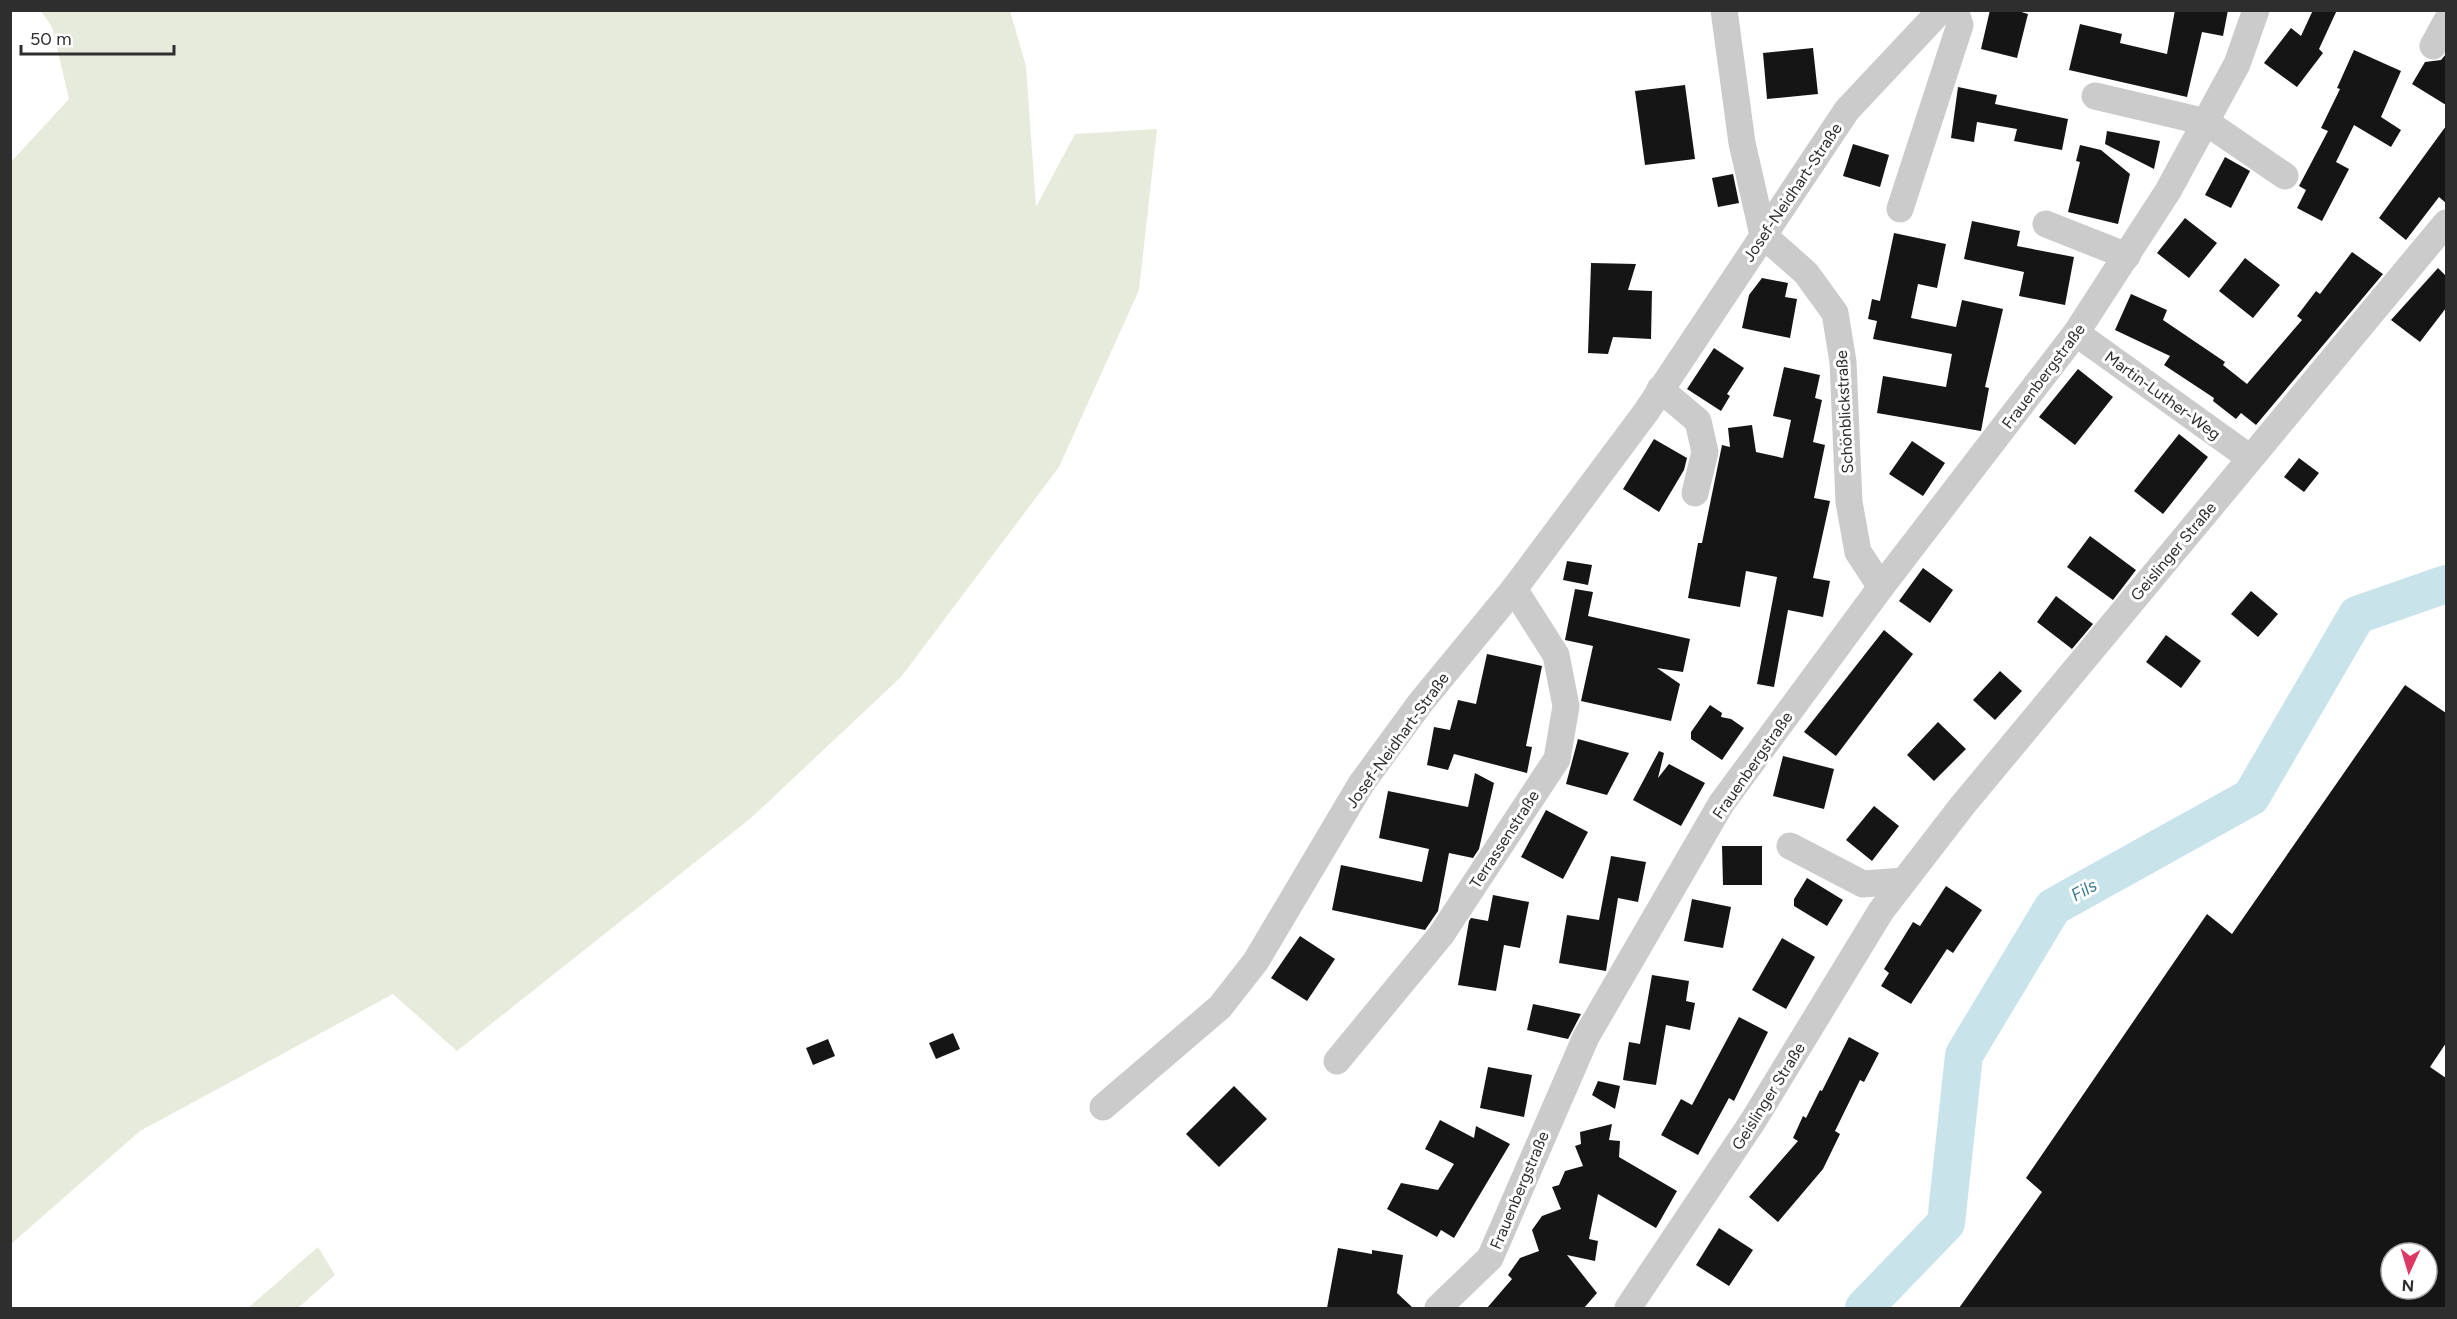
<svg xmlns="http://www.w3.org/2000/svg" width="2457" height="1319" viewBox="0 0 2457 1319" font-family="Figtree,sans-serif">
  <rect width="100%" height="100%" fill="#fff"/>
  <g fill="#e7ebdc">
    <polygon points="41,11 1010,11 1026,66 1036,207 1075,134 1157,129 1139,290 1059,467 901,677 751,818 457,1051 393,994 140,1131 11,1244 11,162 69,99 52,27"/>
    <polygon points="318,1247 335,1275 298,1308 248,1308"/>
  </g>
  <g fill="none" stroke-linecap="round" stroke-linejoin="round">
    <polyline stroke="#c9e3ea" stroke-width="38" points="1864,1308 1946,1223 1964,1055 2053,907 2251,797 2357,615 2446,584"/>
  </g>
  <g fill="#151515" fill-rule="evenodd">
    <polygon points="1990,10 2015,10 2028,14 2017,58 1981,49"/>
    <polygon points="2175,10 2228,10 2223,36 2202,32 2187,97 2069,70 2080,24 2122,34 2120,43 2167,54"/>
    <polygon points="2313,10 2337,10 2319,49 2323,53 2297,87 2264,63 2291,28 2301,36"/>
    <polygon points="1813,48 1818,94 1767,99 1763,53"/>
    <polygon points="2354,50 2401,71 2381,117 2401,130 2391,147 2354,125 2336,162 2349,169 2322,221 2297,208 2306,190 2299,186 2328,131 2321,128 2340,89 2337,88"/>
    <polygon points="2446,54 2446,105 2412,84 2425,62 2441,60"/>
    <polygon points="1685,85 1695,159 1645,165 1635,91"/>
    <polygon points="1958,87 1997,95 1995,104 2068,119 2062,150 2014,141 2017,129 1977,122 1974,142 1951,138"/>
    <polygon points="2446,126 2446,203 2439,197 2406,240 2379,218"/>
    <polygon points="2107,131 2160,141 2154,169 2105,144"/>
    <polygon points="1853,144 1889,155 1880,187 1843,176"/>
    <polygon points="2080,145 2101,150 2130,174 2118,224 2068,212 2080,162 2076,161"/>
    <polygon points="2225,157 2250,171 2231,208 2205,195"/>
    <polygon points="1733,174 1739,203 1718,207 1712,178"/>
    <polygon points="2185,218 2217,243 2189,278 2157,253"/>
    <polygon points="1972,221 2020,231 2017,246 2074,257 2065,305 2019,296 2024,272 1964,259"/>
    <polygon points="1894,233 1946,244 1937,288 1918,284 1911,318 1956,327 1962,300 2003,309 1985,387 1989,388 1981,431 1877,413 1883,376 1946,387 1952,354 1873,339 1877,321 1868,319 1872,299 1880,301"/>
    <polygon points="2352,252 2383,274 2256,425 2241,413 2236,419 2213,401 2214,398 2164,365 2170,356 2115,330 2131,294 2167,310 2163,320 2225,362 2223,365 2247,384 2302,320 2297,316 2316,291 2320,294"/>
    <polygon points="2245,258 2280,285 2253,318 2219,291"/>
    <polygon points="1591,263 1636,264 1628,290 1652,291 1651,339 1613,337 1608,354 1588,353"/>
    <polygon points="2438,268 2446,276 2446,308 2420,342 2391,320"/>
    <polygon points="1762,278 1788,283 1785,297 1797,299 1790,338 1742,328 1749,295"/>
    <polygon points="1714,348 1744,368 1727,394 1730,396 1721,411 1687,389"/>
    <polygon points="1784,367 1820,375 1815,398 1822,400 1813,442 1825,445 1814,498 1830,501 1813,578 1830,581 1823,617 1788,610 1774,687 1757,684 1777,577 1746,571 1740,607 1688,598 1698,543 1702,543 1722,445 1730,447 1728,428 1752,425 1756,452 1783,458 1791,420 1773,416"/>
    <polygon points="2078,369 2113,397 2075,445 2039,417"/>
    <polygon points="2179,434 2208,457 2163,514 2134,491"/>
    <polygon points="1654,439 1687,458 1684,470 1659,512 1623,489"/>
    <polygon points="1912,441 1945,463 1923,496 1889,474"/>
    <polygon points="2299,458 2319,473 2304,492 2284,477"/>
    <polygon points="2090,536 2136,570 2113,600 2067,567"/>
    <polygon points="1567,561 1592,565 1588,585 1563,580"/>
    <polygon points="1923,568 1953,590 1930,623 1899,601"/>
    <polygon points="1575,589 1593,592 1588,616 1690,639 1683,672 1657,668 1680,684 1671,721 1581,701 1593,646 1565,640"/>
    <polygon points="2251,591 2278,614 2258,637 2231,614"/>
    <polygon points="2056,596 2093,624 2072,649 2037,622"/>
    <polygon points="1884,630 1913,654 1836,756 1804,732"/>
    <polygon points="2166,635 2201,661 2181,688 2146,662"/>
    <polygon points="1487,654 1542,666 1526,746 1532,747 1527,773 1454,754 1448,770 1427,765 1434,727 1450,730 1458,700 1476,704"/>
    <polygon points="2000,671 2022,691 1995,720 1973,700"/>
    <path d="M2405,685l41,28v330l-16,24 16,11v230h-487l83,-116 -16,-14 181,-264 25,20zM2391,1253h36v36h-36z"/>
    <polygon points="1710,705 1722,713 1721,717 1731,719 1744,728 1722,760 1691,739 1691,732"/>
    <polygon points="1938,722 1966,749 1934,781 1907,755"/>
    <polygon points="1578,739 1629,753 1607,795 1566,784"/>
    <polygon points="1659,751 1664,753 1658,778 1669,764 1705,783 1681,826 1633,800"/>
    <polygon points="1783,756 1834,769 1824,809 1773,796"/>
    <polygon points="1475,773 1494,783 1479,849 1473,858 1449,853 1438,911 1425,930 1332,910 1341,865 1422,882 1429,849 1379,838 1388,791 1468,807"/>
    <polygon points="1874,806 1899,826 1872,861 1846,840"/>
    <polygon points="1546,810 1588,832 1563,879 1521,857"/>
    <polygon points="1722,846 1762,846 1762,885 1723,885"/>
    <polygon points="1611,856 1646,862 1638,902 1618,898 1606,971 1559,963 1567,915 1599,920"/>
    <polygon points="1807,878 1843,900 1827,926 1794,906 1794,899"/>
    <polygon points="1946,886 1982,910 1953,953 1947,949 1911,1004 1881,986 1889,973 1884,969 1913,922 1920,926"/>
    <polygon points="1493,895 1529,902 1520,948 1504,945 1496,991 1458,985 1469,921 1471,918 1488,921"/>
    <polygon points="1692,899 1731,907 1723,948 1684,941"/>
    <polygon points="1300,936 1335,959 1307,1001 1271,978"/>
    <polygon points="1782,938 1815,957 1786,1009 1752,990"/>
    <polygon points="1652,975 1689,981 1686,1001 1695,1003 1690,1030 1666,1025 1656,1085 1623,1080 1629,1042 1640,1044"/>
    <polygon points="1533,1004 1581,1014 1568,1039 1527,1030"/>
    <polygon points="1739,1017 1768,1032 1734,1101 1729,1098 1698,1155 1661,1135 1681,1099 1692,1105"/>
    <polygon points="953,1033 960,1049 936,1059 929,1043"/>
    <polygon points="1849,1037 1879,1053 1864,1082 1860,1080 1835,1131 1840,1134 1823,1169 1778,1222 1749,1197 1798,1141 1793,1138 1803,1116 1806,1118 1820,1090 1822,1091"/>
    <polygon points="828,1039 835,1056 813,1065 806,1048"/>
    <polygon points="1488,1067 1532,1075 1524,1117 1480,1108"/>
    <polygon points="1598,1081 1620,1086 1615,1109 1592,1095"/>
    <polygon points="1234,1086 1267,1119 1219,1167 1186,1134"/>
    <polygon points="1440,1120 1474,1138 1476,1126 1510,1144 1454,1238 1441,1230 1437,1237 1387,1209 1401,1183 1438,1190 1454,1164 1425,1149"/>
    <polygon points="1612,1124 1609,1140 1620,1141 1619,1157 1677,1191 1656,1228 1598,1194 1589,1239 1598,1241 1595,1261 1567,1255 1597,1293 1584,1308 1487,1308 1512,1279 1508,1275 1520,1258 1539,1251 1532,1230 1542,1216 1561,1209 1552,1187 1559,1185 1565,1171 1583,1166 1575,1146 1581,1144 1580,1132"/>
    <polygon points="1719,1228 1753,1250 1729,1286 1696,1265"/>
    <polygon points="1338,1248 1372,1254 1372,1250 1403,1255 1397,1293 1413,1308 1327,1308"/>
  </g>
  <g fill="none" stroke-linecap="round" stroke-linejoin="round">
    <g stroke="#cbcbcb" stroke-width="27">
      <polyline points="1724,10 1742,143 1763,235 1806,273 1835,313 1843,362 1849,502 1858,552 1881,587"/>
      <polyline points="2433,46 2446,22"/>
      <polyline points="2095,96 2206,122 2285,176"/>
      <polyline points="1900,209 1960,25 1955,10"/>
      <polyline points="2046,224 2127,256"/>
      <polyline points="2076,333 2250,458"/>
      <polyline points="1660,389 1698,421 1705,452 1695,493"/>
      <polyline points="1790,846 1863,884 1904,881"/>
      <polyline points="1337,1061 1441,935 1557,759 1566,706 1556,655 1514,589"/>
      <polyline points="1103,1107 1220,1007 1256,961 1361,784 1421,702 1514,589 1646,412 1847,110 1941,10"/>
      <polyline points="1438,1308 1490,1258 1586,1037 1721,804 1881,587 2076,333 2168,191 2237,64 2256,10"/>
      <polyline points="1628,1308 1753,1121 1881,911 1962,806 2446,223"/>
    </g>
  </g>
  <g text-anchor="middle" stroke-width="6" stroke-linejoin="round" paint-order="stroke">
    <g font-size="16" fill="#2e2e2e" stroke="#fff">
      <text transform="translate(1792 192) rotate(-56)" y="6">Josef-Neidhart-Straße</text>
      <text transform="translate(2043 376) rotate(-53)" y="6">Frauenbergstraße</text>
      <text transform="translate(2163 395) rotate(36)" y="6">Martin-Luther-Weg</text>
      <text transform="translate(1844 412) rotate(-93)" y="6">Schönblickstraße</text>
      <text transform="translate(2173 551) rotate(-50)" y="6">Geislinger Straße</text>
      <text transform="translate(1397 740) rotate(-54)" y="6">Josef-Neidhart-Straße</text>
      <text transform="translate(1752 765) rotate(-55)" y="6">Frauenbergstraße</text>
      <text transform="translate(1504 839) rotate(-57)" y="6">Terrassenstraße</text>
      <text transform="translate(1768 1096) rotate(-58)" y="6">Geislinger Straße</text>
      <text transform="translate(1519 1190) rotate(-67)" y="6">Frauenbergstraße</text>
    </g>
    <g font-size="18" font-style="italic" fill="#3f7d8c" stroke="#fff">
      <text transform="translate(2084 890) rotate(-29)" y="6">Fils</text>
    </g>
  </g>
  <rect width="2457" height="1319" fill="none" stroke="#2e2e2e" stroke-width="24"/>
  <g transform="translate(2409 1271) rotate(184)"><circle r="28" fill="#ffffff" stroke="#ababab" stroke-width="1.5"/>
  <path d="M0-4.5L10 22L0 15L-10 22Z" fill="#dd3763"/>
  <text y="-9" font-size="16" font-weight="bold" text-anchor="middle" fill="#2e2e2e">N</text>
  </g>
  <path d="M21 45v9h153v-9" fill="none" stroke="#2e2e2e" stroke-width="3"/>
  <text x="30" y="45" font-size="18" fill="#2e2e2e" stroke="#ffffff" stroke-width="4.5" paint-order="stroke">50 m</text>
</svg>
